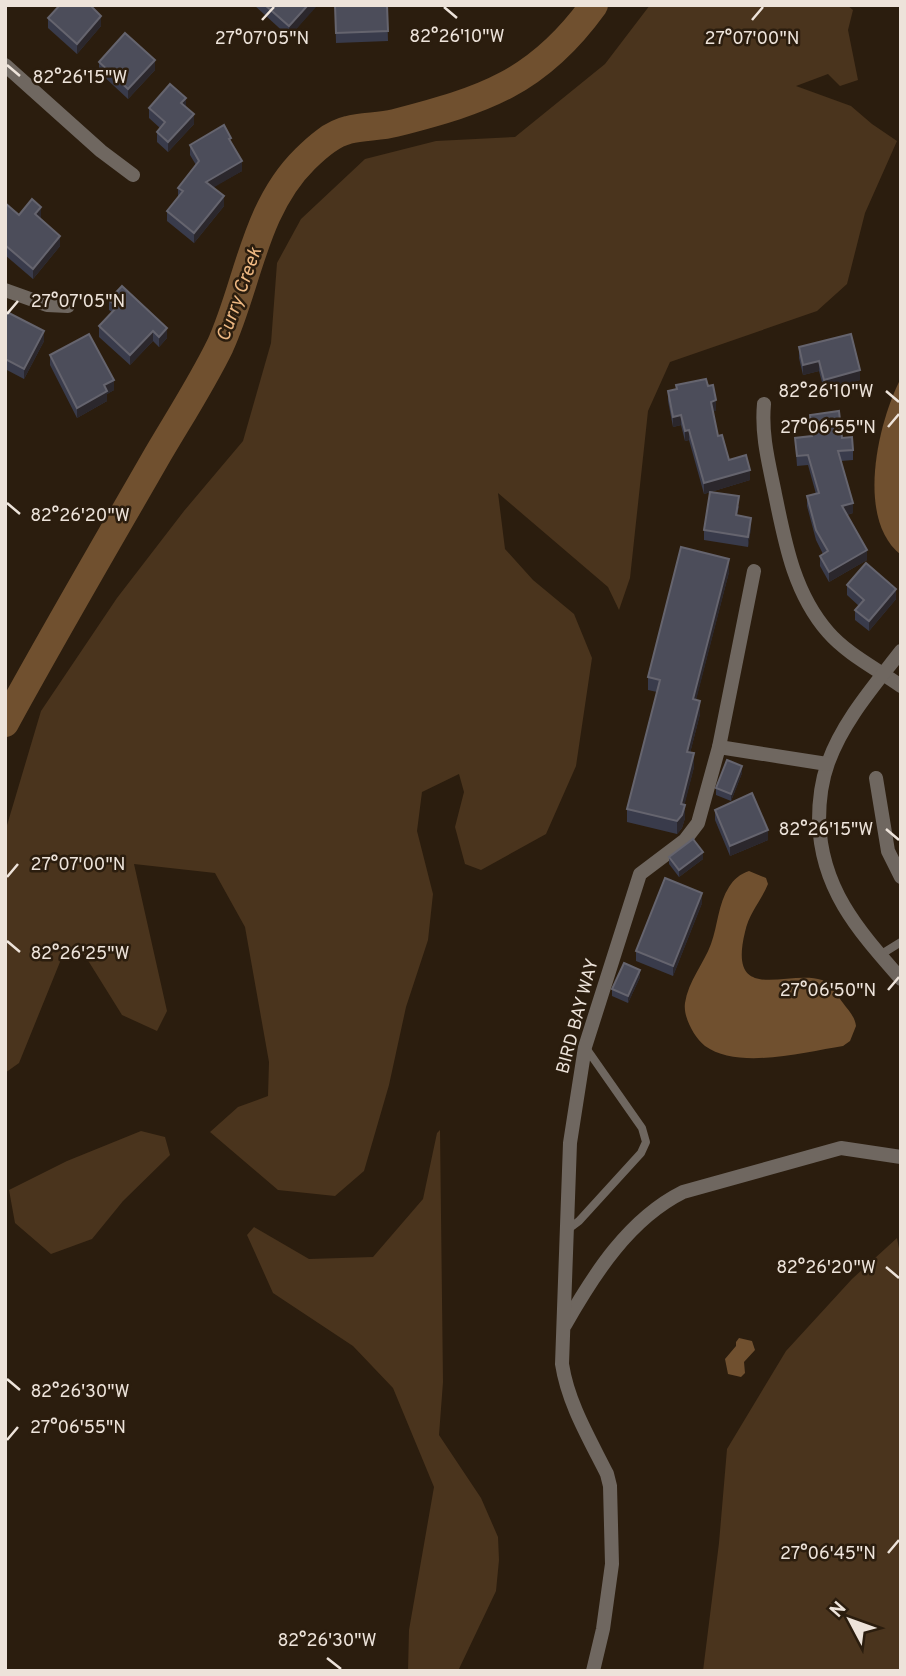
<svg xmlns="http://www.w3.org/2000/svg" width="906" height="1676" viewBox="0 0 906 1676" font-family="Overpass,sans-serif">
  <rect width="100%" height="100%" fill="#2b1d0e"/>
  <g fill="#4a341d">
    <polygon points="650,5 847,5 853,10 848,30 858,80 840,86 828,74 796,86 851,106 872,124 897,141 865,213 847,284 817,311 670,362 648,411 630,578 619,610 608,587 498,493 505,549 533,580 574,614 592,658 576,766 546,834 481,870 465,864 455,827 464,792 459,774 422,792 417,831 433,894 428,940 406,1007 389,1085 364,1171 335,1196 278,1190 210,1132 238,1107 268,1096 269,1062 245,927 215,873 134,864 167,1011 157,1031 122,1015 84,954 62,957 19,1063 5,1073 5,832 41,711 117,598 184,511 243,441 271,343 277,263 301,219 365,159 436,141 515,137 605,64"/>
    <polygon points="440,1130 443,1382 439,1435 481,1498 498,1537 499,1560 496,1591 458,1671 408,1671 409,1630 434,1487 393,1388 353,1346 273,1293 247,1235 254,1227 309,1259 373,1257 423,1199 437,1133"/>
    <polygon points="141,1131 165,1137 170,1155 123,1201 92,1239 51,1254 15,1223 9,1190 67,1161"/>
    <polygon points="897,1238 901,1259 901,1671 703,1671 719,1543 727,1449 786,1351 852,1279"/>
  </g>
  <g fill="#70502f">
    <path d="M901,378v177c-46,-36 -23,-133 0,-177z"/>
    <path d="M749,871l17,7 2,6c-7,17 -19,29 -23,48 -18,74 43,37 77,48 10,4 15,15 21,23 6,8 12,14 13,23l-6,15 -7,5c-38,6 -105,24 -138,0 -11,-9 -22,-29 -20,-43 3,-21 19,-40 26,-59 7,-19 7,-40 18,-57 5,-8 11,-13 20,-16z"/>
    <polygon points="739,1338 752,1341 755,1350 744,1362 745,1373 741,1377 728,1374 725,1359 736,1346 736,1342"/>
  </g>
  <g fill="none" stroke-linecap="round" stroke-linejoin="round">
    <path stroke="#70502f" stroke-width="28" d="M5,723c48,-88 99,-175 149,-262 22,-38 47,-76 66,-115 28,-61 34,-137 85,-187 11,-11 26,-25 43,-29 15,-4 32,-3 47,-7 89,-23 143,-40 199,-118"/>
    <g stroke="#6f6760" stroke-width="8">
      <polyline points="880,955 901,942"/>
      <polyline points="567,1230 579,1221 641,1153 646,1142 642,1128 586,1048"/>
    </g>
    <g stroke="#6f6760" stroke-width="14">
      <polyline points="5,65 101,151 133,175"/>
      <polyline points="5,290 47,305 68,306"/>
      <path d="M764,404c-3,31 5,60 11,90 10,49 19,99 53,138 19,22 49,37 73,54"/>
      <path d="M901,651c-27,35 -58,70 -73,112 -7,19 -9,38 -9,58 2,68 39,109 82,158"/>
      <polyline points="719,747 827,764"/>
      <polyline points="876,778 888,851 901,877"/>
      <path d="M565,1325c29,-51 64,-106 118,-133l158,-44 60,9"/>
      <path d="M593,1671l10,-42 9,-65 -2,-78 -3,-12c-18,-36 -39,-71 -45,-110l8,-221 15,-96 55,-173 45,-34 13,-17 21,-76 35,-176"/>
    </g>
  </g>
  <g fill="#393b4b">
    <polygon points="254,5 317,5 289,37"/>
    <polygon points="335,5 387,5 388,41 336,43"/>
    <polygon points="48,18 101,26 77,54 48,28"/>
    <polygon points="99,62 155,70 128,99 99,72"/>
    <polygon points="186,107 194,124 168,152 157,142 157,132 160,128 149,118 149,108"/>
    <polygon points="231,142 242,171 213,187 224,206 194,243 167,221 167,211 178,197 178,188 196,165 190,155 190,145"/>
    <polygon points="5,203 19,215 41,217 40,218 60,246 33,279 5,255"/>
    <polygon points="109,300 167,338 159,347 153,341 130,365 99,337 99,326 112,312 109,310"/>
    <polygon points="5,311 44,341 24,379 5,369"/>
    <polygon points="799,347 860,380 824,390 819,371 803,375 799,358"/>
    <polygon points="50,355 114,390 107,394 107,401 77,418 50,365"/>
    <polygon points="676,385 708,386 716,411 713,411 718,436 729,460 750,480 704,494 689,440 685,441 681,425 673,427 668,401 668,391 676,389"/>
    <polygon points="810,415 842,438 853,450 853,460 841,461 853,513 847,515 867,560 829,582 820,566 820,556 823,554 816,540 807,506 807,496 816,494 808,465 797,466 795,438 811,436"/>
    <polygon points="739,506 737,516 751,528 748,547 704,540 704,530"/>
    <polygon points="729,572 696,699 700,714 690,753 694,767 684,805 685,818 682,828 677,834 627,822 627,809 657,692 648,690 648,677"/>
    <polygon points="847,585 896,599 869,631 855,620 855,610 859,606 847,595"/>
    <polygon points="742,773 731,801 716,795 716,788"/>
    <polygon points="715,810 768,840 730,856 715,820"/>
    <polygon points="669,857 703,859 679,877 669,864"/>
    <polygon points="702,903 673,976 636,961 636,951"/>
    <polygon points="640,977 628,1003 612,996 612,989"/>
  </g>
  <g fill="#2b272c">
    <polygon points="308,5 317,6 289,37 289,26"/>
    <polygon points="101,16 101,26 77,54 77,44"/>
    <polygon points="155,60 155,70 128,99 128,89"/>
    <polygon points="186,98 186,108 181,103"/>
    <polygon points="194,114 194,124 168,152 168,142"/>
    <polygon points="242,161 242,171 206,192 206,182"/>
    <polygon points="224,196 224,206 194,243 194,233"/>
    <polygon points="41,207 41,217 35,224 35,214"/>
    <polygon points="60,236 60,246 33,279 33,269"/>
    <polygon points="167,328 167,338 159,347 159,337"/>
    <polygon points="44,331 44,341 24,379 24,369"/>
    <polygon points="153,331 153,341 130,365 130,355"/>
    <polygon points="819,361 819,371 803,375 803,365"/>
    <polygon points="860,370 860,380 824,390 824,380"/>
    <polygon points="114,380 114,390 107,394 107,401 77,418 77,408 104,385"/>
    <polygon points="716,400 716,411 711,412 711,402"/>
    <polygon points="681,415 681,425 673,427 673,417"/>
    <polygon points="689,430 689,440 685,441 685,431"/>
    <polygon points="750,470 750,480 704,494 704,483"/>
    <polygon points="853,503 853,513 842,516 842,506"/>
    <polygon points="751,518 751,528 748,547 748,537"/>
    <polygon points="867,550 867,560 829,582 829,572"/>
    <polygon points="729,559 729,572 693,712 693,699"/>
    <polygon points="896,589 896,599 869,631 869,621"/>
    <polygon points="700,701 700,714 687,765 687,752"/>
    <polygon points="694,753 694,767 682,815 685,805 685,818 682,828 677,834 677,821"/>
    <polygon points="742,766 742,773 731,801 731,794"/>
    <polygon points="768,830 768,840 730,856 730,846"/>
    <polygon points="703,852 703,859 679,877 679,870"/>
    <polygon points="702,893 702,903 673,976 673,966"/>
    <polygon points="640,970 640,977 628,1003 628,996"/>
  </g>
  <g fill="#4c4d5a" stroke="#65646e" stroke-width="2">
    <polygon points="60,5 90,5 101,16 77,44 48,18"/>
    <polygon points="265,5 308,5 289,26"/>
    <polygon points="335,5 387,5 388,31 336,33"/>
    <polygon points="125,33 155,60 128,89 99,62"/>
    <polygon points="170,84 186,98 181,103 194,114 168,142 157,132 165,122 149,108"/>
    <polygon points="224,125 231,138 229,139 242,161 206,182 224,196 194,233 167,211 183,191 178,188 199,161 190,145"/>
    <polygon points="32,199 41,207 35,214 60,236 33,269 5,245 5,203 19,215"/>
    <polygon points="122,286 167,328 159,337 153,331 130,355 99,326 117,307 109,300"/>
    <polygon points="5,311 44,331 24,369 5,359"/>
    <polygon points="89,334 114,380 104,385 107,391 77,408 50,355"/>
    <polygon points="851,334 860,370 824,380 819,361 803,365 799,347"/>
    <polygon points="706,379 708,386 713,385 716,400 711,402 718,436 722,435 729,460 746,455 750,470 704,483 689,430 685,431 681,415 673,417 668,391 677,389 676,385"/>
    <polygon points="839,411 842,438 852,437 853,450 838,451 853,503 842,506 867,550 829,572 820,556 828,551 816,530 807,496 819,493 808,455 797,456 795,438 812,436 810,415"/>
    <polygon points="710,492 739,496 736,515 751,518 748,537 704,530"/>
    <polygon points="681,547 729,559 693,699 700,701 687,752 694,753 681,804 685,805 682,815 677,821 627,809 660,680 648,677"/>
    <polygon points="866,563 896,589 869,621 855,610 864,600 847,585"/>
    <polygon points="727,760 742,766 731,794 716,788"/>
    <polygon points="752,793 768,830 730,846 715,810"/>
    <polygon points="693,839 703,852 679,870 669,857"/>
    <polygon points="665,878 702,893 673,966 636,951"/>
    <polygon points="624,963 640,970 628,996 612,989"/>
  </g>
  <path fill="none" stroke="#ede3da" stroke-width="2.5" d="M444,7l13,11M262,20l12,-13M752,20l11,-13M7,65l13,11M7,314l11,-13M886,391l13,11M888,427l11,-13M7,503l13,11M886,829l13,11M7,877l11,-13M7,941l13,11M888,990l11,-13M886,1267l13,11M7,1379l13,11M7,1440l11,-13M888,1553l11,-13M327,1658l14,11"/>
  <g text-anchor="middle" stroke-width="5" stroke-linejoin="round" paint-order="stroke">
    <g font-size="18" fill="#ede3da" stroke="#2b1d0e">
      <text transform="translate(577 1016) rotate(-75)" y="6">BIRD BAY WAY</text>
    </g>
    <g font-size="19" font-style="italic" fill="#efb983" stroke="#2b1d0e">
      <text transform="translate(238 294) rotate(-70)" y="7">Curry Creek</text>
    </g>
  </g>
  <g font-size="18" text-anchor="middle" fill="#ede3da" stroke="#2b1d0e" stroke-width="5" stroke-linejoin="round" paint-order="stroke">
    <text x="457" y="42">82°26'10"W</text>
    <text x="262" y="44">27°07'05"N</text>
    <text x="752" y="44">27°07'00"N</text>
    <text x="80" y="83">82°26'15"W</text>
    <text x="78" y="307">27°07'05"N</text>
    <text x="826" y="397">82°26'10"W</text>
    <text x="828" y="433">27°06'55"N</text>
    <text x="80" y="521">82°26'20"W</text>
    <text x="826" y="835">82°26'15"W</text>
    <text x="78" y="870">27°07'00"N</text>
    <text x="80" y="959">82°26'25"W</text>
    <text x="828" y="996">27°06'50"N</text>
    <text x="826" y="1273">82°26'20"W</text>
    <text x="80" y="1397">82°26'30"W</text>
    <text x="78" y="1433">27°06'55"N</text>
    <text x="828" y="1559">27°06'45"N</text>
    <text x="327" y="1646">82°26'30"W</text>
  </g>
  <rect width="906" height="1676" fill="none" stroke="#ede3da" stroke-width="14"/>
  <g transform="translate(850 1620) rotate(311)" stroke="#2b1d0e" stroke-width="5" paint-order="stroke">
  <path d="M0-5L12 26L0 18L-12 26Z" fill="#ede3da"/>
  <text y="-10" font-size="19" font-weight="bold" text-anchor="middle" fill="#ede3da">N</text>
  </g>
</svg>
